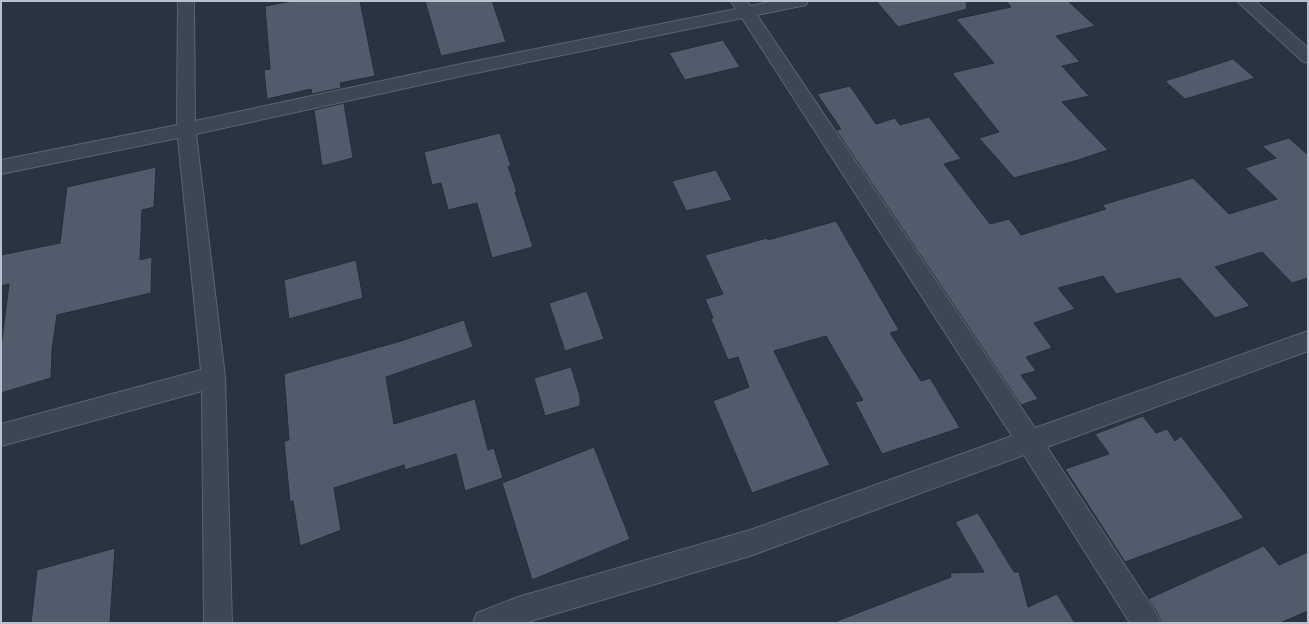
<svg xmlns="http://www.w3.org/2000/svg" width="1309" height="624" viewBox="0 0 1309 624" font-family="Karla,sans-serif">
  <rect width="100%" height="100%" fill="#293443"/>
  <g fill="#505b6b" stroke="#242d3a">
    <polygon points="292,1 360,1 375,76 340,83 341,88 312,94 311,89 267,99 264,70 270,69 265,6"/>
    <polygon points="425,1 492,1 506,42 441,56"/>
    <polygon points="876,1 966,1 967,9 898,27"/>
    <polygon points="1006,1 1068,1 1095,26 1056,36 1080,62 1062,66 1089,96 1062,102 1108,150 1078,160 1014,178 979,138 999,132 952,73 994,63 956,19 1011,7"/>
    <polygon points="723,40 740,67 685,80 669,53"/>
    <polygon points="1233,59 1255,78 1185,99 1165,81"/>
    <polygon points="850,86 876,124 895,118 900,125 929,117 961,159 944,164 990,224 1009,219 1021,235 1106,209 1102,205 1193,178 1229,214 1277,199 1245,168 1276,158 1262,146 1289,138 1308,155 1308,278 1292,283 1262,252 1215,267 1250,306 1215,318 1180,278 1116,294 1103,276 1058,288 1075,309 1034,323 1052,348 1026,357 1036,371 1021,375 1038,399 1021,405 836,130 841,129 817,94"/>
    <polygon points="344,103 353,158 322,166 314,110"/>
    <polygon points="500,133 511,166 508,166 517,192 515,192 533,247 492,258 477,203 448,210 441,183 432,185 424,152"/>
    <polygon points="156,167 154,207 142,210 140,260 152,257 151,293 57,315 52,350 51,378 1,393 1,347 9,284 1,286 1,255 60,243 67,187"/>
    <polygon points="716,170 732,200 686,211 672,181"/>
    <polygon points="836,221 899,330 890,333 921,381 930,378 960,428 882,454 855,402 863,400 826,336 774,351 830,465 752,493 713,401 749,387 738,357 728,360 711,319 713,318 705,299 723,294 705,255 767,238 768,240"/>
    <polygon points="356,260 363,298 289,319 284,280"/>
    <polygon points="587,291 604,339 565,351 549,303"/>
    <polygon points="464,320 473,347 386,377 394,424 475,399 488,450 494,448 503,478 465,491 456,454 405,470 404,465 334,488 341,530 300,546 293,501 290,502 284,441 289,440 284,374 401,341"/>
    <polygon points="571,367 580,396 580,406 545,416 534,378"/>
    <polygon points="1143,416 1156,433 1167,429 1175,441 1181,436 1244,518 1125,562 1065,469 1109,454 1095,434"/>
    <polygon points="594,447 630,539 532,580 502,483"/>
    <polygon points="978,513 1014,572 1019,572 1028,607 1057,594 1075,623 837,623 837,621 951,577 950,573 984,572 955,522"/>
    <polygon points="1264,546 1279,565 1308,552 1308,611 1280,623 1161,623 1157,612 1148,599"/>
    <polygon points="115,548 110,623 31,623 37,570"/>
  </g>
  <g fill="none" stroke-linecap="round" stroke-linejoin="round">
    <defs>
      <g id="minor">
        <polygon points="178,1 194,1 195,121 466,63 736,9 731,1 747,1 750,6 775,1 808,1 806,5 757,15 1035,428 1308,331 1308,351 1047,447 1156,613 1160,623 1130,623 1024,455 750,556 524,623 473,623 477,613 518,597 750,530 1012,436 742,18 466,75 196,134 225,377 232,623 204,623 202,391 1,446 1,424 201,370 178,138 1,174 1,160 177,125"/>
        <polygon points="1237,1 1255,1 1308,48 1308,63 1302,61"/>
      </g>
    </defs>
    <use href="#minor" stroke="#5c6470" stroke-width="2"/>
    <use href="#minor" fill="#3d4653" fill-rule="evenodd"/>
  </g>
  <rect width="1309" height="624" fill="none" stroke="#bbc1cc" stroke-width="4"/>
</svg>
